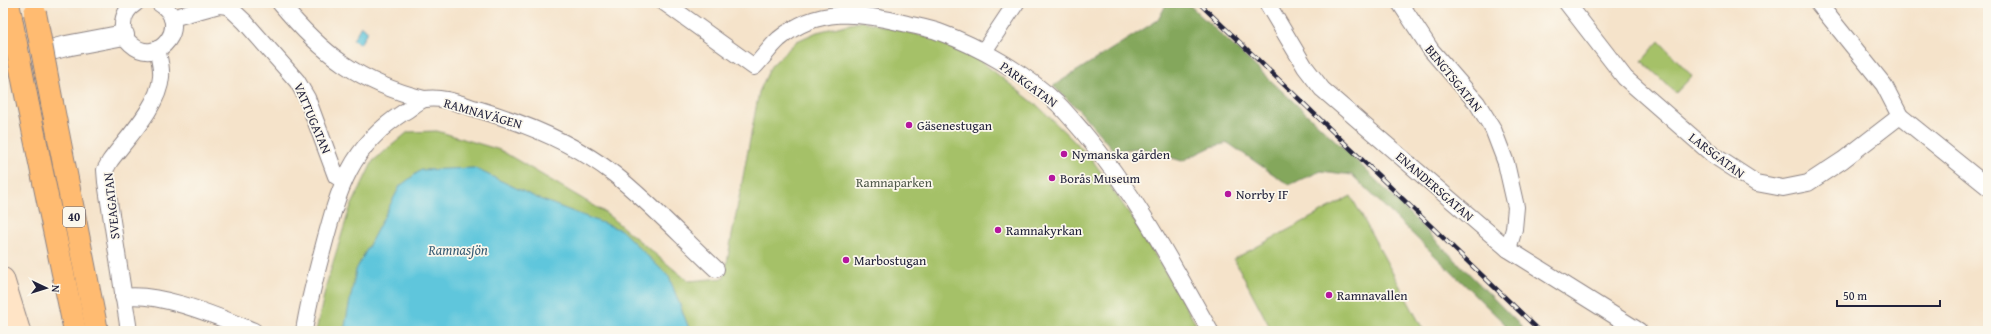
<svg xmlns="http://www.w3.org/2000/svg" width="1991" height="334" viewBox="0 0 1991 334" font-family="'Gentium Book Plus',serif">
  <rect width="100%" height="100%" fill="#fbf7ec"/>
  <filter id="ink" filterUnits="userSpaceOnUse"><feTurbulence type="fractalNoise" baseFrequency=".025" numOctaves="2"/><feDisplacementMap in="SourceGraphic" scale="8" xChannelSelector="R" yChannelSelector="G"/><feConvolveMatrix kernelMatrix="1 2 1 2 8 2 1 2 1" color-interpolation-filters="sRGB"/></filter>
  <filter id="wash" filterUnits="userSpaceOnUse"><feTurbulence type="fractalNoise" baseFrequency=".012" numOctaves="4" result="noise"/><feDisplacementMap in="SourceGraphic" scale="16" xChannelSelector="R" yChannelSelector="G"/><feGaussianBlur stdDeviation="0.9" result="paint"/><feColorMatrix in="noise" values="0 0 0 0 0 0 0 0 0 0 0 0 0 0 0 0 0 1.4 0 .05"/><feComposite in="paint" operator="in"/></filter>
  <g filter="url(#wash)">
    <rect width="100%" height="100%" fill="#f5e3ca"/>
    <g fill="#a5c168" stroke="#647252">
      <polygon points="863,21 943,41 978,59 1039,107 1091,158 1139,228 1200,331 316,331 327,282 349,211 373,161 408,132 437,131 500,150 603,211 688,281 724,278 759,92 771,66 797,41 817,32"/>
      <polygon points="1659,41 1692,76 1676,93 1642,61"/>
      <polygon points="1351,196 1424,331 1272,331 1234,259"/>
    </g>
    <polygon fill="#84a75c" stroke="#53644c" points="1167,3 1187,3 1352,156 1526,331 1507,331 1505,324 1352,175 1321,171 1289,185 1228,143 1211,147 1182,161 1139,148 1114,151 1079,110 1053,86 1158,20"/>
    <g fill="#5fc6dc" stroke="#40748c">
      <polygon points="361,26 368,31 360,44 353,40"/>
      <polygon points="474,168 537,198 621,230 669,277 690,331 344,331 356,270 400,186 421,170"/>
    </g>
  </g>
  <g filter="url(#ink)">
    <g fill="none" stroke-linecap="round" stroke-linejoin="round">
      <defs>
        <g id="minor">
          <path d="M136,3c-8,5 -13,12 -13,22 -1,8 3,15 8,19 27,25 62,-21 28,-41"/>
          <path d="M280,3c42,51 80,80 144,96"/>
          <path d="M665,3l89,64c9,-9 16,-20 25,-28 38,-32 80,-27 124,-16 12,3 25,5 36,9 42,15 87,42 119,72 9,9 17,19 25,28 51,60 89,131 127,199"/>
          <polyline points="1267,3 1305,67 1322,89 1508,249 1639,331"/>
          <polyline points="1400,3 1431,50 1477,103 1493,129 1506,163 1516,207 1514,229 1508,249"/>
          <polyline points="1567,3 1625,78 1713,155 1756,183 1783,188 1808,183 1843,160 1900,116"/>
          <polyline points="1818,3 1884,85 1900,116 1988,187"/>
          <polyline points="228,6 245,22 297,81 307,98 336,176 343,180"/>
          <polyline points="172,18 219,5 228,6 232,3"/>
          <polyline points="984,51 1016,3"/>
          <path d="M123,297c36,-6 98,21 131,34"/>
          <path d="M129,331l-23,-149 -1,-12 5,-9c17,-23 49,-55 51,-84 1,-10 -2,-19 -4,-28"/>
          <path d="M304,331c4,-26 11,-53 18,-79 16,-60 26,-104 82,-140 6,-3 15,-12 21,-13 18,-3 38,6 55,11 47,14 95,34 134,64 35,28 69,64 102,95"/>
        </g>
        <polyline id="tertiary" points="3,63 66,46 124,35"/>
        <polyline id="secondary" points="3,279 19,331"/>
        <g id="motorway">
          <polyline points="8,3 11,18"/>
          <polyline points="52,103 97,331"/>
          <polyline points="28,105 75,331"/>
        </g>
      </defs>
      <use href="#minor" stroke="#8c8282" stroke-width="18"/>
      <use href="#tertiary" stroke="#8c8282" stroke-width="22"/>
      <use href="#secondary" stroke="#8c8282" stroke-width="24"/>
      <use href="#motorway" stroke="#8c8282" stroke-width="24"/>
      <use href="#minor" stroke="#fff" stroke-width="16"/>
      <use href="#tertiary" stroke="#fff" stroke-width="20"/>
      <use href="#secondary" stroke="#ffe4c6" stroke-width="22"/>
      <use href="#motorway" stroke="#ffbb71" stroke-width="22"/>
      <defs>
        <polyline id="rail" points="1199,3 1540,331"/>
      </defs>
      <use href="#rail" stroke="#22223b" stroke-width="4.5"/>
      <use href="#rail" stroke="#fbf7ec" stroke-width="3" stroke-dasharray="9" stroke-linecap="butt"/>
      <defs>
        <g id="motorway-bridge">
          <polyline points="35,13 52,103"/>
          <polyline points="11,18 28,105"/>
        </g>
      </defs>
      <use href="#motorway-bridge" stroke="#8c8282" stroke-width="24" stroke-linecap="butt"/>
      <use href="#motorway-bridge" stroke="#ffbb71" stroke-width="22"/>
    </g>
  </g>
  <g fill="#b5179e" stroke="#fbf7ec" stroke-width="1.5">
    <circle cx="909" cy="125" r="4"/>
    <circle cx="1064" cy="154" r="4"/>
    <circle cx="1052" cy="178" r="4"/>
    <circle cx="1228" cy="194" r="4"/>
    <circle cx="998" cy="230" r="4"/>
    <circle cx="846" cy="260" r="4"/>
    <circle cx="1329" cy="295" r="4"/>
  </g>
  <g text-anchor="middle" stroke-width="3.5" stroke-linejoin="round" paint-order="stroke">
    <rect fill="#fbf7ec" stroke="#636270" stroke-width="1" x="63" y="207" width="22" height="20" rx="3"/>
    <g font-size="12" font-weight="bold" fill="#22223b">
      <text x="74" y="221">40</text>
    </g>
    <g font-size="13" fill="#22223b" stroke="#fbf7ec">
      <text transform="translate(1454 78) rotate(51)" y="5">BENGTSGATAN</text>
      <text transform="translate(1029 84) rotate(36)" y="5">PARKGATAN</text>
      <text transform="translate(483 113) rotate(16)" y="5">RAMNAVÄGEN</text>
      <text transform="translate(313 118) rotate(67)" y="5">VATTUGATAN</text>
      <text transform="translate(1717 155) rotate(37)" y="5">LARSGATAN</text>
      <text transform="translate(1435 186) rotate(41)" y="5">ENANDERSGATAN</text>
      <text transform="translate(111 206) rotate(-96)" y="5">SVEAGATAN</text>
    </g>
    <g font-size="13" fill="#22223b" stroke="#fbf7ec" text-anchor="start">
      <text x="917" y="130">Gäsenestugan</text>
      <text x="1072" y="159">Nymanska gården</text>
      <text x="1060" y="183">Borås Museum</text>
      <text x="1236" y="199">Norrby IF</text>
      <text x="1006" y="235">Ramnakyrkan</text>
      <text x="854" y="265">Marbostugan</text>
      <text x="1337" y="300">Ramnavallen</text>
    </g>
    <g font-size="13" fill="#505a4b" stroke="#fbf7ec">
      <text x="894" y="187">Ramnaparken</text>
    </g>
    <g font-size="14" font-style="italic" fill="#375b73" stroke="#fbf7ec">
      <text x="458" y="255">Ramnasjön</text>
    </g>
  </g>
  <rect width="1991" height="334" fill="none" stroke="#fbf7ec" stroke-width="16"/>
  <g transform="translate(46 288) rotate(94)" stroke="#fbf7ec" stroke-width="3" paint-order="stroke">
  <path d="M0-3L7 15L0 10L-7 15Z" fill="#22223b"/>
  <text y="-6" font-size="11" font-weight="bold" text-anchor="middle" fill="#22223b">N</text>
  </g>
  <path d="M1837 300v6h103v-6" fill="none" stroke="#22223b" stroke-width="2"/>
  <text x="1843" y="300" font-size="12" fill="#22223b" stroke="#fbf7ec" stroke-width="3" paint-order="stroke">50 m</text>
</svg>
